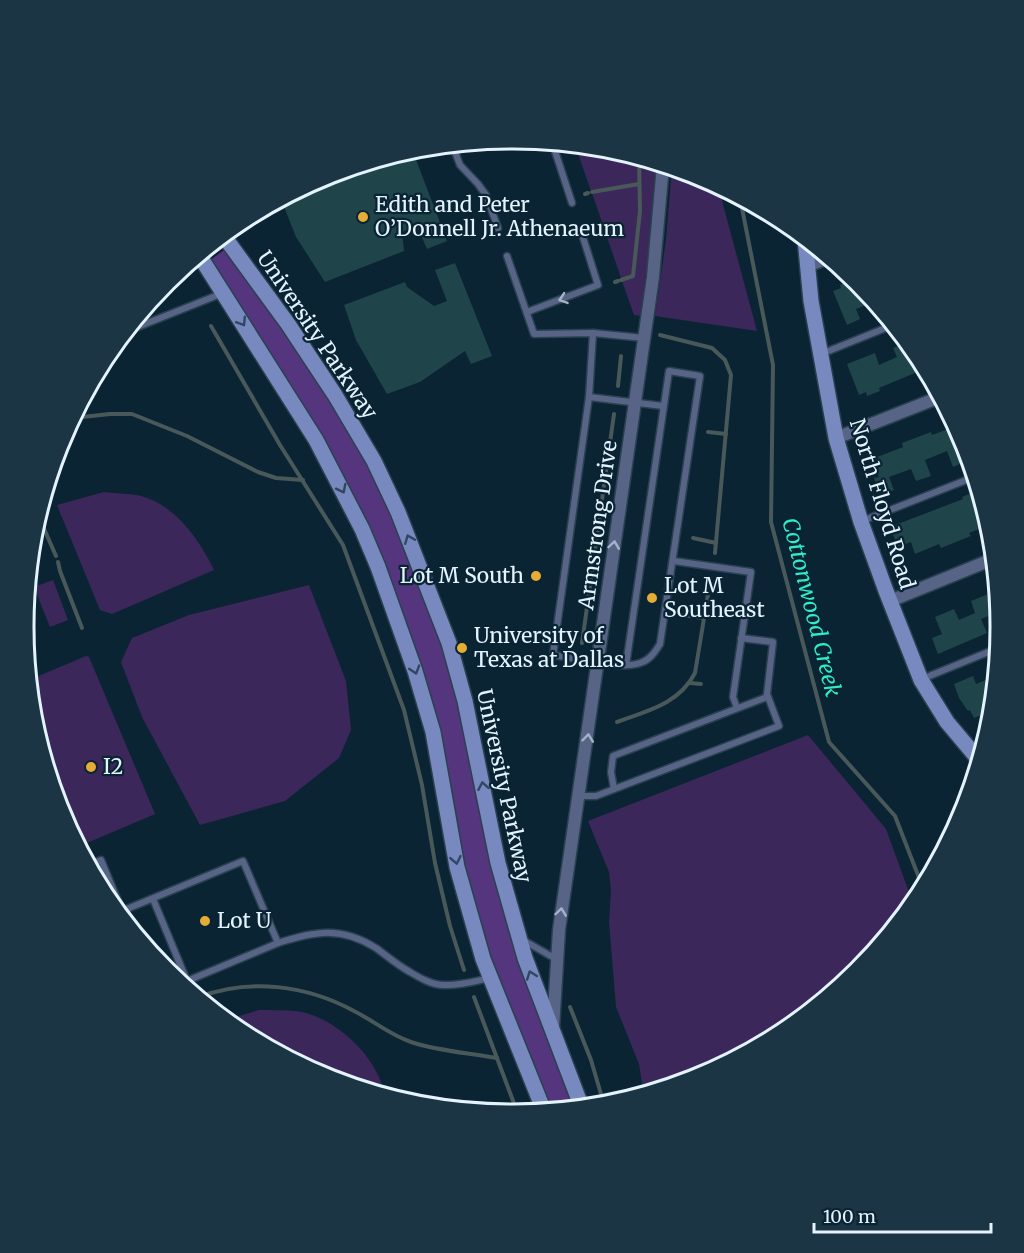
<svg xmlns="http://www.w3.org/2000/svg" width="1024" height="1253" viewBox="0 0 1024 1253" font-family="Merriweather,serif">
  <rect width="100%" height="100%" fill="#0a2434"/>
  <g fill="#3c275a">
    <polygon points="575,145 608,148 656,163 654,210 641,316 634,315 622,281 631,277 630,275 621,278 592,193 602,191 602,189 591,191"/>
    <polygon points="672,167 699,176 718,186 757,331 655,316 666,240"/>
    <path d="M104,492c12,2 26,1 37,4 35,9 59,45 73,74l-102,44 -12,-4 -43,-105z"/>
    <polygon points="53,580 68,620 50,627 34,587"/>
    <polygon points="309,585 346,681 351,730 339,758 285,801 200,825 142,717 121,662 132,638 189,615"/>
    <polygon points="86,656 89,657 155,814 80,846 61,813 33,721 29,680"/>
    <polygon points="808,735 886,829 913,903 857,972 783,1032 698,1077 646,1093 642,1083 639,1064 616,1007 609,922 611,891 609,872 588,821"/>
    <path d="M259,1010c12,0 25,0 37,1 39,5 82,46 89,85l-60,-19 -84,-45 -15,-12z"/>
  </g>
  <polygon fill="#55357e" points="224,250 329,395 370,468 403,538 444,646 575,1108 549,1111 491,962 463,866 436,724 416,651 369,526 317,430 209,261"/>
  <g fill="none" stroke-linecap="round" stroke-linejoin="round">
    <g stroke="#495959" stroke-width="4">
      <polyline points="592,192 639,184"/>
      <polyline points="585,194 588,193"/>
      <polyline points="740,198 773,365 771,522 829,742 895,816 923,888"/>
      <polyline points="621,280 633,276 640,211 639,157"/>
      <polyline points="615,282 618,281"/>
      <polyline points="211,326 280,445 343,545 404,710 422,785 435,863 450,926 464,970"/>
      <polyline points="660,335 712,348 725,360 731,375 715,553"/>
      <polyline points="618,386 621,356"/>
      <polyline points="73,418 110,414 132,414 187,436 258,472 276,478 303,480"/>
      <polyline points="708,432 726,434"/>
      <polyline points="38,515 56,556"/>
      <polyline points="693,538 716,543"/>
      <polyline points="58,562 60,571 82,628"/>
      <polyline points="682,615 704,618"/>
      <polyline points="582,643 614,414"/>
      <polyline points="690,683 701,684"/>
      <path d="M617,722c30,-11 62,-18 78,-49l15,-91"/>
      <path d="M199,997c51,-19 107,-12 155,14 20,10 36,24 57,31 26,9 59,11 86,16"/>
      <polyline points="474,997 518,1114"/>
      <polyline points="570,1007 591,1060 603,1101"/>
    </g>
  </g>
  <g fill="#1f4449">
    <polygon points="412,149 447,241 427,249 417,226 402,232 404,251 325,282 296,237 281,199 309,184 355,167"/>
    <polygon points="455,263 492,356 471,364 465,351 420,382 387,394 356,340 344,305 405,282 407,287 434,306 447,301 435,270"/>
    <polygon points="854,279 874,302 856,309 860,319 847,325 833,291 841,288 840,285"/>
    <polygon points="907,342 914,351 922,370 879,388 880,391 867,396 866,392 859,395 847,364 875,353 879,365 897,357 893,348"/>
    <polygon points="956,426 963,440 969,460 953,467 947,451 925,460 931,476 916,481 911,469 889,477 894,490 880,495 874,478 879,477 872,459 903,447 902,443 931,432 932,435"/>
    <polygon points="976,491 989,525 969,533 971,536 941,548 939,544 915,554 911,542 898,547 890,527 963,499 962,497"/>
    <polygon points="991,593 998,612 981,619 987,633 938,654 932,638 942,634 935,617 954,609 959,620 975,613 971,601"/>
    <polygon points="973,676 976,684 995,676 992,711 974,718 970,710 968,711 959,698 954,684"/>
  </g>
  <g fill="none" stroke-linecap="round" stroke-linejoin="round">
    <defs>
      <g id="lane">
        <polyline points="552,142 572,203"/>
        <polyline points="452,144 460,165 478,184 486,195 498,228"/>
        <polyline points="507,256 534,334 593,333 644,338"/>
        <polyline points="527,312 598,285 581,231"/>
        <polyline points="125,332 223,293"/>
        <path d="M593,333l-4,64 -36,258c20,3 69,15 87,8 10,-3 15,-11 20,-19l40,-268 -31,-5 -43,294"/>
        <polyline points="821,354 893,325"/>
        <polyline points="589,397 663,406"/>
        <polyline points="862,521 974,477"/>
        <polyline points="674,561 751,572 733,697 737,708"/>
        <polyline points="922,679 998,648"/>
        <polyline points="614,789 611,772 613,756 767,697"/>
        <polyline points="579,796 596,796 779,726 767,694 773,642 741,638"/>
        <polyline points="89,865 101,860 127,923"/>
        <polyline points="153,899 187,981 278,943"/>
        <path d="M122,911l121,-50 35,82c37,-12 63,-17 98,5 11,8 21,17 34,24 10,6 22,13 34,13 15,1 32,-4 46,-7"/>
        <polyline points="523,940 556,959"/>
      </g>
      <g id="street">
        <polyline points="807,266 828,258"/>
        <polyline points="836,438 940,397"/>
        <polyline points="890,601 993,559"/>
        <polyline points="553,1028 559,930 653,277 663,165"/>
      </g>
      <g id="secondary">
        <polyline points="223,235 288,324 335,395 374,461 398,512 449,643 465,701 498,863 525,958 582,1108"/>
        <polyline points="805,239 811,301 836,438 861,522 886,591 921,680 947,722 979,760"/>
        <polyline points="199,255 316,440 362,529 378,567 415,671 433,732 457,867 483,959 544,1111"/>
      </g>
    </defs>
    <use href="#lane" stroke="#294150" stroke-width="9"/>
    <use href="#street" stroke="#294150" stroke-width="15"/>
    <use href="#secondary" stroke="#294150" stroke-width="18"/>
    <use href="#lane" stroke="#586485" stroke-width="6"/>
    <use href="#street" stroke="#586485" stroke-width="12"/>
    <use href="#secondary" stroke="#7789be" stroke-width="15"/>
  </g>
  <defs><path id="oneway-chevron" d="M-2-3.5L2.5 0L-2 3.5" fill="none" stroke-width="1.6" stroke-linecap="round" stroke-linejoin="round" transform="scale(1.5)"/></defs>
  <g stroke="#a5b3c8">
    <use href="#oneway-chevron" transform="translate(563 299) rotate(161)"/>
    <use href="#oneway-chevron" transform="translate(614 545) rotate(-82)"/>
    <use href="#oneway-chevron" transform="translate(588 738) rotate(-83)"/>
    <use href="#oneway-chevron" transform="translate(561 912) rotate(-82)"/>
  </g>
  <g stroke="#304764">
    <use href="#oneway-chevron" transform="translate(242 322) rotate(58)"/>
    <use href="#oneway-chevron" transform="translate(342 489) rotate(63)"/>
    <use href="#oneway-chevron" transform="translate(409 539) rotate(-112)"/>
    <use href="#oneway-chevron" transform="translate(415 670) rotate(73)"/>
    <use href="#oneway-chevron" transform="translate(483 786) rotate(-100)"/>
    <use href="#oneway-chevron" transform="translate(456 860) rotate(79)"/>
    <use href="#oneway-chevron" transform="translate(531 975) rotate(-110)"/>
  </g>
  <g fill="#e5ad35" stroke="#0a2434" stroke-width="2">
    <circle cx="363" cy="217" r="6"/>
    <circle cx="536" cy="576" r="6"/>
    <circle cx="652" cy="598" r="6"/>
    <circle cx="462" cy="648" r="6"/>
    <circle cx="91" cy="767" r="6"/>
    <circle cx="205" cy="921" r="6"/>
  </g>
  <g text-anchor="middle" stroke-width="4.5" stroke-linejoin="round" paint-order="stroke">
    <g font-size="21" fill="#e4f4fe" stroke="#0a2434" text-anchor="start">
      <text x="375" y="212">Edith and Peter<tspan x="375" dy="24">O’Donnell Jr. Athenaeum</tspan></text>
      <text x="524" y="583" text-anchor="end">Lot M South</text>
      <text x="664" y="593">Lot M<tspan x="664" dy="24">Southeast</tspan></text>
      <text x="474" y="643">University of<tspan x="474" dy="24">Texas at Dallas</tspan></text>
      <text x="103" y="774">I2</text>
      <text x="217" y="928">Lot U</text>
    </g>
    <g font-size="21" fill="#e4f4fe" stroke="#0a2434">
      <text transform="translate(317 335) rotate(56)" y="7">University Parkway</text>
      <text transform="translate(882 504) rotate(73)" y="7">North Floyd Road</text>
      <text transform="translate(598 525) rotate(-82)" y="7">Armstrong Drive</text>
      <text transform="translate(504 786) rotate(78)" y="7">University Parkway</text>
    </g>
    <g font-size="22" font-style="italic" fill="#2fedc9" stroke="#0a2434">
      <text transform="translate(812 607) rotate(76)" y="8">Cottonwood Creek</text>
    </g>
  </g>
  <path d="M0 0H1024V1253H0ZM511 149H513A477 477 0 0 1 990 626V627A477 477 0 0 1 513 1104H511A477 477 0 0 1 34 627V626A477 477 0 0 1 511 149Z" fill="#1b3544" fill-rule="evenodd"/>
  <path fill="none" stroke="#e4f4fe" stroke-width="3" d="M511 149H513A477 477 0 0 1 990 626V627A477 477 0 0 1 513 1104H511A477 477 0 0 1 34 627V626A477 477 0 0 1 511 149Z"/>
  <path d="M814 1223v9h177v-9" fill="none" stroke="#e4f4fe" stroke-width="3"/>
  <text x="823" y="1223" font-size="18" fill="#e4f4fe" stroke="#0a2434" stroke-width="4.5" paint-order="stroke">100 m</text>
</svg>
